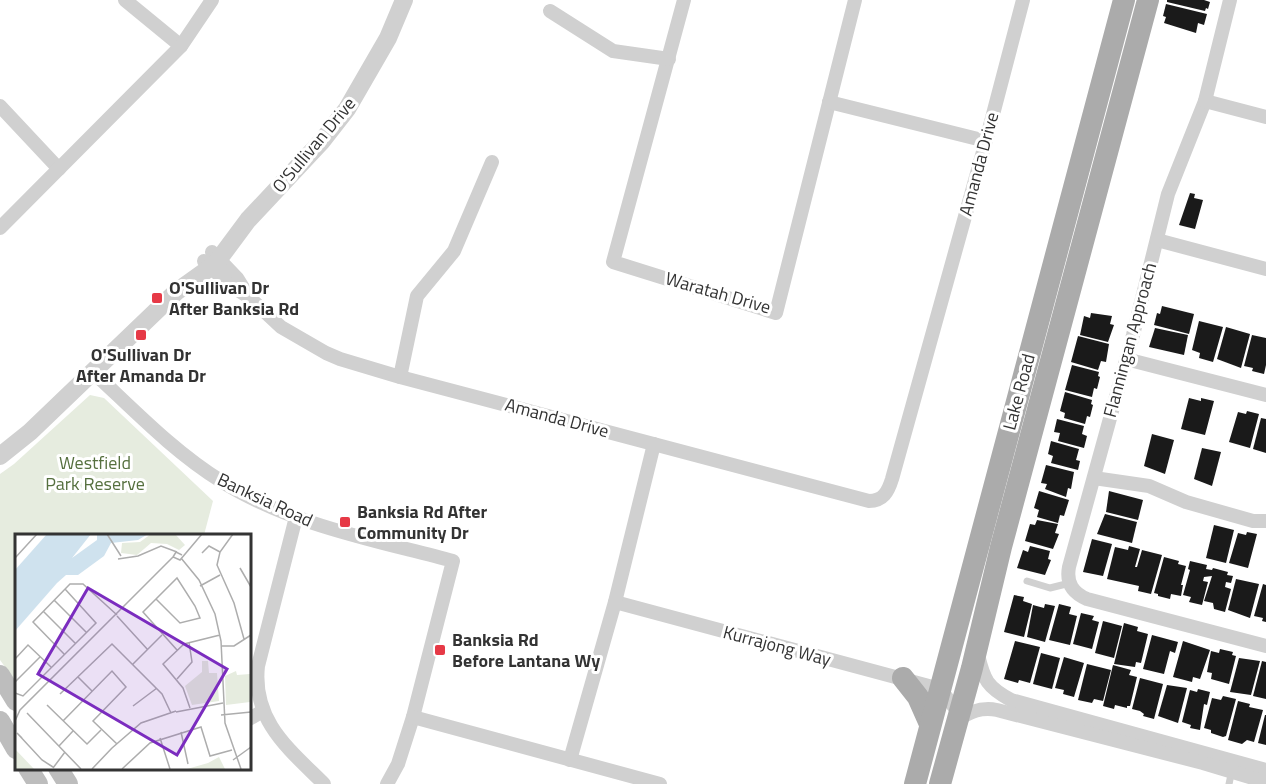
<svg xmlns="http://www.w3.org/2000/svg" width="1266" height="784" viewBox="0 0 1266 784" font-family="'Titillium Web',sans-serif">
  <rect width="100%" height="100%" fill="#fff"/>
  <polygon fill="#e6ecdf" points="90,395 104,398 213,501 204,535 16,535 16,682 0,660 0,474 14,464"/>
  <g fill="#1a1a1a">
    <polygon points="1167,0 1204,0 1210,2 1208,9 1206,8 1205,11 1167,2"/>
    <polygon points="1166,4 1207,14 1204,25 1198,23 1196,33 1164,23 1166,17 1163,16"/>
    <polygon points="1190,193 1195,194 1194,198 1203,200 1195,229 1179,225"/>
    <polygon points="1162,306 1194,314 1189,334 1154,325 1157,313 1160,314"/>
    <polygon points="1091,313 1112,316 1110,324 1114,325 1108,342 1080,335 1084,316 1090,318"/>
    <polygon points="1199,321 1223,327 1213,362 1199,358 1200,353 1192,350"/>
    <polygon points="1226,327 1250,334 1241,368 1217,359"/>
    <polygon points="1155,328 1188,335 1184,355 1149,347"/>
    <polygon points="1252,335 1266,338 1266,365 1264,374 1252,371 1253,368 1244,366"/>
    <polygon points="1078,336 1109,344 1106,362 1101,361 1098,370 1071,362"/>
    <polygon points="1072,365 1099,372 1098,376 1100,377 1097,389 1094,388 1092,397 1065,390"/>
    <polygon points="1065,392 1092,400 1091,404 1093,405 1090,417 1087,416 1085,424 1064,418 1065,413 1060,411"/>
    <polygon points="1189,398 1201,401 1201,398 1214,401 1205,435 1181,429"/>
    <polygon points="1247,411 1259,414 1250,448 1229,442 1238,412 1246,414"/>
    <polygon points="1261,418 1266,419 1266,453 1253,449"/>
    <polygon points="1057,419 1084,426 1082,434 1087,436 1084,448 1058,441 1060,433 1054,432"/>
    <polygon points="1152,434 1174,440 1165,474 1144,466"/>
    <polygon points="1051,441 1079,449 1076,460 1080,461 1078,470 1051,463 1053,456 1048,454"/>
    <polygon points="1202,448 1221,452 1212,486 1194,479"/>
    <polygon points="1046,465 1074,472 1071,489 1068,488 1066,497 1045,489 1047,484 1041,483"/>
    <polygon points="1039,491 1069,500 1064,516 1060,515 1058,523 1037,517 1039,510 1034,508"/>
    <polygon points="1109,491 1143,500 1138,520 1106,512"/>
    <polygon points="1105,514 1137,522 1132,543 1097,534"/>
    <polygon points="1037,520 1058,524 1055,533 1059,534 1053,549 1025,541 1030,524 1035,525"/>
    <polygon points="1214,525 1234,530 1226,563 1206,558"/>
    <polygon points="1247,532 1257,534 1248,568 1229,563 1238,533 1246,535"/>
    <polygon points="1092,539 1112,544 1103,576 1083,572"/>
    <polygon points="1030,546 1050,551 1048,559 1051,560 1045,575 1017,568 1023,550 1028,552"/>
    <polygon points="1129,546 1140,549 1135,567 1137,567 1142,550 1162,555 1151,594 1138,591 1139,586 1107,579 1115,547 1128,550"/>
    <polygon points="1164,557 1179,561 1178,564 1186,566 1181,585 1183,585 1181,596 1171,594 1170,599 1158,596 1158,594 1154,593"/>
    <polygon points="1190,561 1207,565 1206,569 1212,570 1213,568 1228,572 1227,575 1233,576 1231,583 1226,582 1225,587 1231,589 1225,612 1214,609 1213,603 1204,601 1212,576 1204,577 1203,581 1208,582 1202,605 1189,602 1191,597 1183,595 1190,570 1188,569"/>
    <polygon points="1236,579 1259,584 1250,618 1228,610"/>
    <polygon points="1263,584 1266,585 1266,622 1262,621 1263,618 1254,616"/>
    <polygon points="1014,595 1024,597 1023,601 1032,604 1024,637 1004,632"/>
    <polygon points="1045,604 1055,606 1045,642 1027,637 1033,605 1044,608"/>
    <polygon points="1059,604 1071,607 1069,614 1077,616 1070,645 1049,640"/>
    <polygon points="1081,613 1094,616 1092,620 1099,622 1092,649 1073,644"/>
    <polygon points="1103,621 1122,626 1114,658 1095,653"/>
    <polygon points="1124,623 1138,627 1137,631 1148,634 1141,663 1136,662 1135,667 1114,664"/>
    <polygon points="1152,635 1178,642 1175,653 1170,651 1164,674 1143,669"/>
    <polygon points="1015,641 1040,647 1030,683 1019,680 1018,683 1004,679"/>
    <polygon points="1183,641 1210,650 1200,679 1193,677 1192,682 1173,677"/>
    <polygon points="1220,649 1233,652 1232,655 1236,656 1229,684 1211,679 1212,673 1207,672 1211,651 1219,653"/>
    <polygon points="1041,653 1060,658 1052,689 1033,684"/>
    <polygon points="1064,657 1084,663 1074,697 1063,694 1064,690 1055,688"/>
    <polygon points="1239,658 1260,661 1251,695 1230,692"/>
    <polygon points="1262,661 1266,662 1266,699 1253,696"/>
    <polygon points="1087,664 1111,670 1103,701 1094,699 1092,703 1078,700"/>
    <polygon points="1113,665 1131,670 1129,675 1137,677 1130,706 1127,706 1127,708 1115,705 1114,709 1103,706"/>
    <polygon points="1140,678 1163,684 1154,719 1143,716 1144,714 1140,711 1132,709"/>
    <polygon points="1167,685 1187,688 1178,723 1158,716"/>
    <polygon points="1198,689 1210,692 1207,705 1204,704 1200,730 1190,728 1191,725 1182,722 1190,690 1197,692"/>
    <polygon points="1223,696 1236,699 1226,736 1223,737 1211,733 1211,730 1204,728 1212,698 1221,700"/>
    <polygon points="1238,701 1250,704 1249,707 1263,710 1254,742 1247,740 1242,744 1228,740"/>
    <polygon points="1265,715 1266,715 1266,745 1258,743"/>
  </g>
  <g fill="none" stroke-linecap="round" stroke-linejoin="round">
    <g stroke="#d0d0d0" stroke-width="7">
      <polyline points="1027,581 1050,588 1070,583"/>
      <polyline points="1229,784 1232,770"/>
    </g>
    <g stroke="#d0d0d0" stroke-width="14">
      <polyline points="125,0 181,46"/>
      <polyline points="684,0 613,262 776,313 855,0"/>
      <path d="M1230,0l-25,101 -37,93 -35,141 -64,232c-3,16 4,26 18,32l179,47"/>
      <polyline points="550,11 613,51 669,59"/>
      <polyline points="1205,101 1266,117"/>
      <polyline points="829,102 986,141"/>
      <polyline points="0,106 59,169"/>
      <polyline points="0,228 181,46 212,0"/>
      <polyline points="1157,240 1266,269"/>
      <polyline points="212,252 237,278 247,294"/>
      <path d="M204,261l26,24 20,13 31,29 45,26 14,6 60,18 469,124c14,0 19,-9 23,-22l94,-338 37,-141"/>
      <polyline points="1126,359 1266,395"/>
      <path d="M93,372c41,38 81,80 128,109 70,44 154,59 232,80l-40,156 -15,47 -11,20"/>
      <polyline points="400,377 417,296 454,251 492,162"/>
      <polyline points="1094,478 1149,486 1186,502 1253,521 1266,521"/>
      <path d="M296,517l-38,149c-6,55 31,83 66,118"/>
      <polyline points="615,602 940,689 959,713"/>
      <path d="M978,655c6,25 9,32 33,45l255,70"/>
      <polyline points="413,717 660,784"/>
      <polyline points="249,719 263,711"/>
      <path d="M957,721c13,-10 25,-14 40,-11l206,53 63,19"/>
      <polyline points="570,760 615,602 654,444"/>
    </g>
    <polyline stroke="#d0d0d0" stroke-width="18" points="0,456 30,432 176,292 211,267 219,259 248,220 322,141 347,109 388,38 404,0"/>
    <g stroke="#bdbdbd" stroke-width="20">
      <polyline points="0,675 16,701"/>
      <polyline points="0,721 16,749"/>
      <polyline points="28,768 38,784"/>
      <polyline points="58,768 68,784"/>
    </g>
    <g stroke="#ababab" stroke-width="22">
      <polyline points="903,678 918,697 930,724"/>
      <polyline points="915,784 1124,0"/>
      <polyline points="940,784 972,668 1001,547 1148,0"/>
    </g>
  </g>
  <g fill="#e63946" stroke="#fff" stroke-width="2">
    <rect x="151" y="292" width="12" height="12" rx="3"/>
    <rect x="135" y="329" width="12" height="12" rx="3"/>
    <rect x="339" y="516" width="12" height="12" rx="3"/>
    <rect x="434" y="644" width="12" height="12" rx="3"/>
  </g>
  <g text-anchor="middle" stroke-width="6" stroke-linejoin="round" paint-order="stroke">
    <g font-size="18" fill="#333" stroke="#fff">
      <text transform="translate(314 145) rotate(-50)" y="6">O'Sullivan Drive</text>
      <text transform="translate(979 164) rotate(-75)" y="6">Amanda Drive</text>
      <text transform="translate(718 293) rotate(16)" y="6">Waratah Drive</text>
      <text transform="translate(1130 340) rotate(-75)" y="6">Flanningan Approach</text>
      <text transform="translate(1019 392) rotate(-75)" y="6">Lake Road</text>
      <text transform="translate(557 418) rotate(15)" y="6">Amanda Drive</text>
      <text transform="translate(265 500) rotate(25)" y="6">Banksia Road</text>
      <text transform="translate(777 646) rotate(15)" y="6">Kurrajong Way</text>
    </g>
    <g font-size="18" font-weight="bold" fill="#333" stroke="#fff" text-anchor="start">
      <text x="169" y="294">O'Sullivan Dr<tspan x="169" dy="21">After Banksia Rd</tspan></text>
      <text x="141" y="361" text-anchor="middle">O'Sullivan Dr<tspan x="141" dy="21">After Amanda Dr</tspan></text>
      <text x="357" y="518">Banksia Rd After<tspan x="357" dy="21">Community Dr</tspan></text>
      <text x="452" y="646">Banksia Rd<tspan x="452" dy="21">Before Lantana Wy</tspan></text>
    </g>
    <g font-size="18" fill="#56703f" stroke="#fff">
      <text x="95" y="469">Westfield<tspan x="95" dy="21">Park Reserve</tspan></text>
    </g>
  </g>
  <g transform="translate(15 534)">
    <rect width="236" height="236" fill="#fff"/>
    <path d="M136,0h24l10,11 -6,5 -12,-6 -16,-1 -14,12 -16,-2 1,-10 18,-1zM187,127h6l1,12h8l2,28 -27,4 -7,-19 17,-14zM221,137l1,4 13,-1v28l-24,3 -1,-29zM0,215l19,20h-19zM204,223l6,12h-38l21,-6z" fill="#e6ecdf"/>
    <path d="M32,0h44l-19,24 25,-18v-6h51l-10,6 -27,3 -7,13 -26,19h-12l-9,8 -42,48v-61z" fill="#cfe2ee"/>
    <path fill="none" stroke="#adadad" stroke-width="1.5" d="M92,0l14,22M218,0l-13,18 -3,13 17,38 10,36M187,19l7,-7 11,6M167,21l-6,-3 -3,5 7,3 22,-26M0,24l22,-24M166,24l18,22 16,34 6,27 4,82 16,46M103,25l20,-3 23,-10 16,6M225,34l11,19M185,52l20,-11M141,65l24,24 20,-5 -5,-12 -18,-28 -34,34 34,38M39,66l33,33M28,77l33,33M102,82l31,34M207,112h12l17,-11M50,121l-32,-33 37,-38h13l34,31M0,125l13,-14 23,22M118,130l29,-29M63,143l14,14M162,145l15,-17 -3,-20M0,148l25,-25M0,159l8,3 73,-73 -31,-34M45,160l52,-50 50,50 9,19M32,171l40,39 14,-14M118,172l24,-18M175,174l-7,-20 -20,-24 21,-20 36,-9M161,178l47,-9M12,179l54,56M206,181l30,-3M0,187l5,-11 153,-153M48,187l49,-50 14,16 -33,34 24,23M166,198l7,32M7,204l-5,-5 25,27 11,7M145,204l10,31M44,212l14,-15M97,214l29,-25 35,-12M218,226l18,-13M38,234l12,-16M77,235l20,-21M107,235l28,-26 51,-16 9,29 22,-6"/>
    <path fill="#7b2cbf" fill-opacity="0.15" stroke="#7b2cbf" stroke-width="3" d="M73,54l139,81 -50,86 -139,-81z"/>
    <rect width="236" height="236" fill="none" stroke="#333" stroke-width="3"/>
  </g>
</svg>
